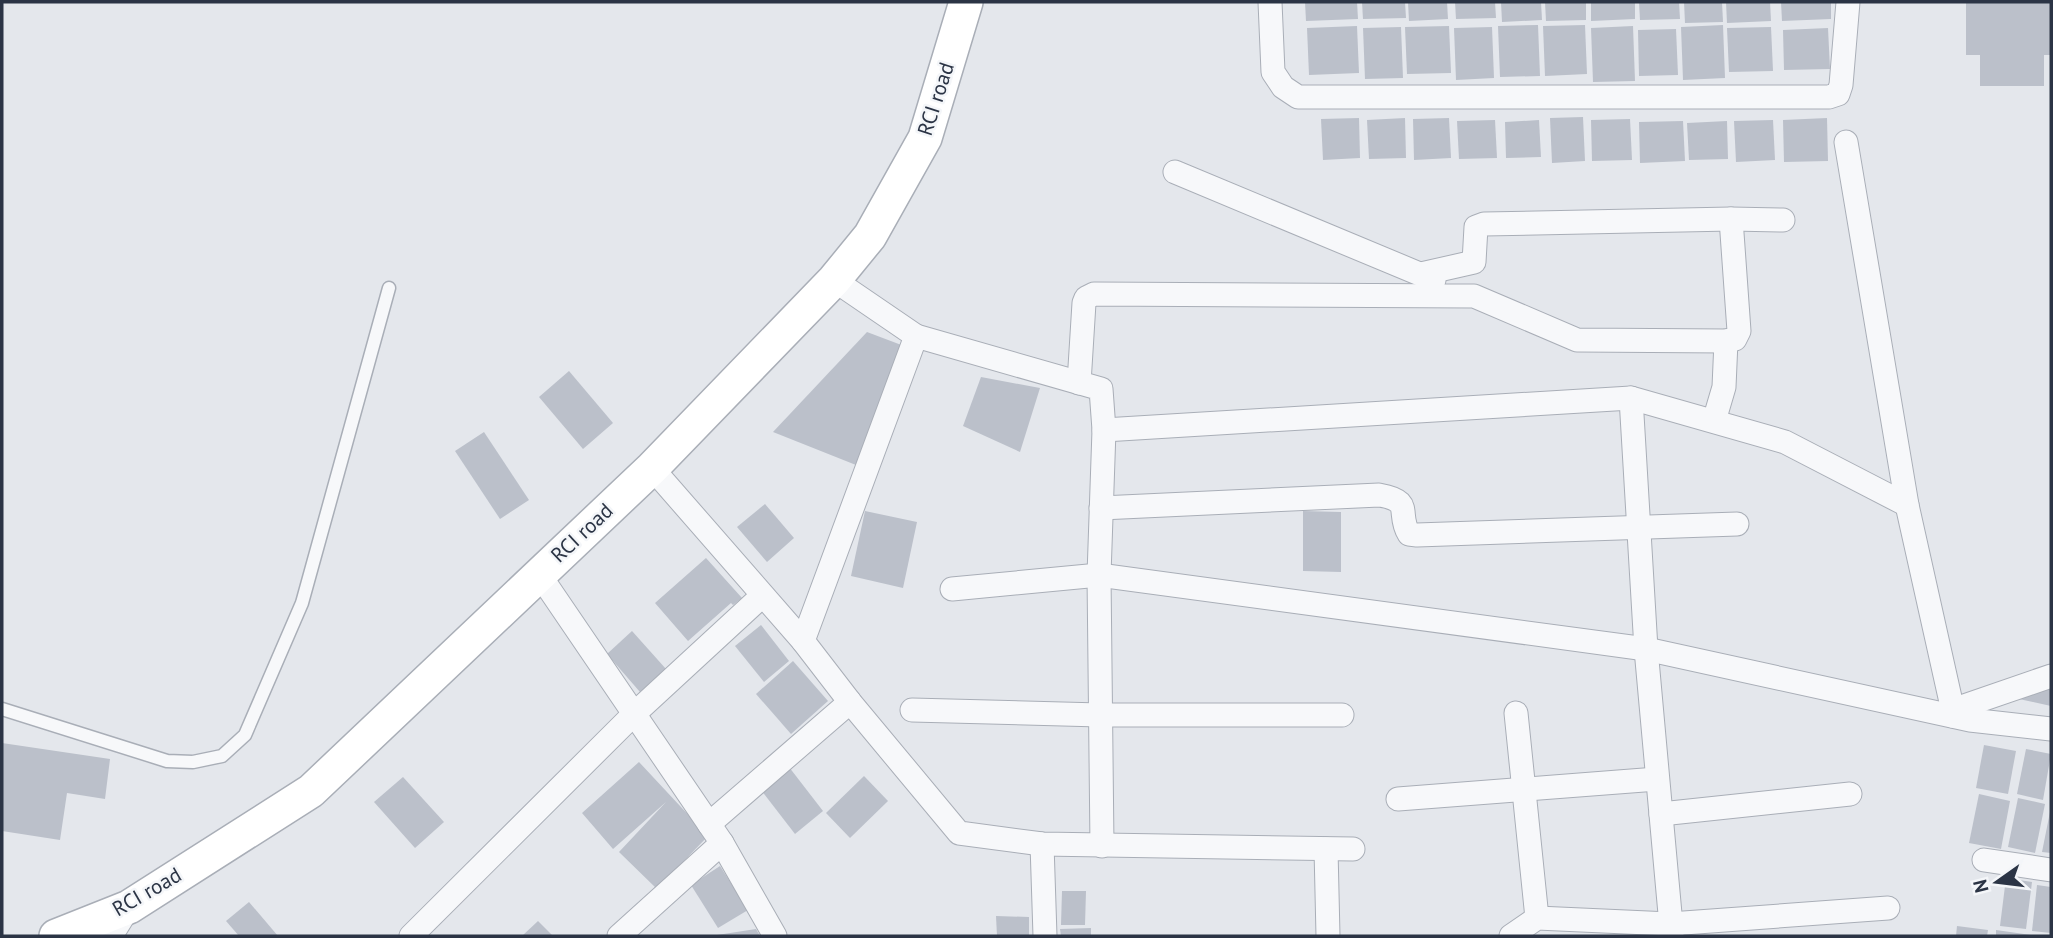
<svg xmlns="http://www.w3.org/2000/svg" width="2053" height="938" viewBox="0 0 2053 938" font-family="'PT Sans',sans-serif">
  <rect width="100%" height="100%" fill="#e4e7ec"/>
  <g fill="#bbc0ca">
    <polygon points="1305,2 1357,2 1358,19 1306,21"/>
    <polygon points="1362,2 1405,2 1406,18 1363,19"/>
    <polygon points="1408,2 1447,2 1448,19 1409,21"/>
    <polygon points="1455,2 1495,2 1496,18 1456,19"/>
    <polygon points="1501,2 1541,2 1542,20 1502,22"/>
    <polygon points="1545,2 1586,2 1586,20 1546,21"/>
    <polygon points="1591,2 1635,2 1635,19 1591,21"/>
    <polygon points="1639,2 1679,2 1680,19 1640,20"/>
    <polygon points="1684,2 1722,2 1723,22 1685,23"/>
    <polygon points="1726,2 1770,2 1771,21 1727,23"/>
    <polygon points="1781,2 1831,2 1831,19 1782,21"/>
    <polygon points="1966,2 2051,2 2051,55 2044,55 2044,86 1980,86 1980,55 1966,55"/>
    <polygon points="1538,25 1540,76 1500,77 1498,26"/>
    <polygon points="1585,25 1587,74 1545,76 1543,26"/>
    <polygon points="1723,25 1725,78 1683,80 1681,27"/>
    <polygon points="1357,26 1359,73 1309,75 1307,28"/>
    <polygon points="1449,26 1451,73 1407,74 1405,27"/>
    <polygon points="1633,26 1635,81 1593,82 1591,28"/>
    <polygon points="1401,27 1403,78 1365,79 1363,28"/>
    <polygon points="1492,27 1494,78 1456,80 1454,28"/>
    <polygon points="1771,27 1773,71 1729,72 1727,28"/>
    <polygon points="1828,28 1830,69 1784,70 1783,30"/>
    <polygon points="1676,29 1678,75 1639,76 1638,30"/>
    <polygon points="1583,117 1585,161 1552,163 1550,118"/>
    <polygon points="1359,118 1360,158 1323,160 1321,119"/>
    <polygon points="1405,118 1406,158 1369,159 1367,120"/>
    <polygon points="1449,118 1451,158 1414,160 1413,119"/>
    <polygon points="1827,118 1828,161 1784,162 1783,120"/>
    <polygon points="1630,119 1632,160 1592,161 1591,120"/>
    <polygon points="1495,120 1497,158 1459,159 1457,121"/>
    <polygon points="1539,120 1541,157 1506,158 1505,122"/>
    <polygon points="1773,120 1775,160 1736,162 1734,121"/>
    <polygon points="1683,121 1685,161 1640,163 1639,122"/>
    <polygon points="1727,121 1728,159 1689,160 1687,123"/>
    <polygon points="867,332 904,346 861,467 773,432"/>
    <polygon points="569,371 613,423 583,449 539,397"/>
    <polygon points="981,377 1040,388 1020,452 963,426"/>
    <polygon points="484,432 529,500 500,519 455,451"/>
    <polygon points="765,504 794,538 767,562 737,527"/>
    <polygon points="865,511 917,522 903,588 851,576"/>
    <polygon points="1303,511 1341,512 1341,572 1303,571"/>
    <polygon points="706,558 742,598 733,605 731,603 688,641 655,603"/>
    <polygon points="761,625 789,661 764,682 735,646"/>
    <polygon points="632,631 666,669 640,692 607,654"/>
    <polygon points="793,661 828,701 791,734 756,694"/>
    <polygon points="2051,687 2051,706 2019,699"/>
    <polygon points="2,743 110,759 105,799 67,793 60,840 2,831"/>
    <polygon points="1984,745 2016,751 2008,794 1976,788"/>
    <polygon points="2026,749 2051,754 2043,800 2017,794"/>
    <polygon points="639,762 708,836 657,889 619,852 666,802 613,849 582,813"/>
    <polygon points="789,767 823,811 795,834 761,790"/>
    <polygon points="864,776 888,801 850,838 826,813"/>
    <polygon points="403,777 444,822 415,848 374,802"/>
    <polygon points="1979,794 2010,801 2001,849 1969,843"/>
    <polygon points="2018,798 2045,804 2035,853 2008,847"/>
    <polygon points="2050,812 2051,812 2051,853 2042,852"/>
    <polygon points="720,866 748,910 718,928 691,885"/>
    <polygon points="2006,878 2032,882 2026,929 2000,926"/>
    <polygon points="2037,885 2051,887 2051,933 2032,931"/>
    <polygon points="1062,891 1086,891 1085,925 1061,925"/>
    <polygon points="249,902 278,936 239,936 226,921"/>
    <polygon points="996,916 1029,917 1029,936 997,936"/>
    <polygon points="538,921 553,936 522,936"/>
    <polygon points="1957,926 1988,930 1987,936 1956,936"/>
    <polygon points="1091,928 1091,936 1061,936 1060,929"/>
    <polygon points="756,929 760,936 717,936 717,935"/>
    <polygon points="1996,930 2031,935 2031,936 1996,936"/>
  </g>
  <g fill="none" stroke-linecap="round" stroke-linejoin="round">
    <defs>
      <polyline id="lane" points="2,709 167,761 193,762 222,756 245,735 302,603 389,288"/>
      <g id="street">
        <polyline points="1270,2 1273,72 1283,87 1298,97 1829,97 1838,94 1841,85 1848,2"/>
        <polyline points="1846,142 1907,505 1953,711"/>
        <polyline points="1175,172 1434,280"/>
        <polyline points="1731,219 1783,220"/>
        <polyline points="834,280 916,336"/>
        <polyline points="1079,383 1084,303 1086,298 1094,294 1474,296 1577,340 1726,341 1735,339 1739,331 1731,219 1484,224 1476,227 1474,262 1421,274"/>
        <polyline points="1631,398 1646,649 1672,936"/>
        <polyline points="1714,421 1724,387 1726,341"/>
        <polyline points="1104,430 1631,398 1785,442 1907,505"/>
        <polyline points="652,468 803,641 916,336 1101,389 1104,430 1099,575 1102,846"/>
        <path d="M1101,508l278,-13c36,6 17,18 30,39l8,1 320,-11"/>
        <polyline points="539,574 722,843 775,936"/>
        <polyline points="952,589 1099,575 1646,649 1970,720 2051,729"/>
        <polyline points="803,641 850,702 959,833 1042,844 1353,849"/>
        <polyline points="912,710 1100,715 1342,715"/>
        <polyline points="1516,713 1537,918"/>
        <polyline points="1953,716 1953,711 1961,707 2051,676"/>
        <polyline points="1398,799 1657,779"/>
        <polyline points="1661,814 1850,794"/>
        <polyline points="709,824 850,702"/>
        <polyline points="1042,844 1045,936"/>
        <polyline points="1326,849 1328,936"/>
        <polyline points="1984,860 2051,870"/>
        <polyline points="111,936 129,907"/>
        <polyline points="411,936 634,714 762,596"/>
        <polyline points="619,936 722,843"/>
        <polyline points="1511,936 1537,918 1670,924 1888,908"/>
      </g>
      <polyline id="secondary" points="56,936 129,907 311,791 652,468 834,280 870,236 925,138 966,2"/>
    </defs>
    <use href="#lane" stroke="#a9aeb7" stroke-width="15"/>
    <use href="#street" stroke="#a9aeb7" stroke-width="25"/>
    <use href="#secondary" stroke="#a9aeb7" stroke-width="36"/>
    <use href="#lane" stroke="#f7f8fa" stroke-width="12"/>
    <use href="#street" stroke="#f7f8fa" stroke-width="23"/>
    <use href="#secondary" stroke="#fff" stroke-width="33"/>
  </g>
  <g text-anchor="middle" stroke-width="5" stroke-linejoin="round" paint-order="stroke">
    <g font-size="21" fill="#2b3445" stroke="#f4f6f9">
      <text transform="translate(936 99) rotate(-72)" y="7">RCI road</text>
      <text transform="translate(582 533) rotate(-43)" y="7">RCI road</text>
      <text transform="translate(147 892) rotate(-30)" y="7">RCI road</text>
    </g>
  </g>
  <rect width="2053" height="938" fill="none" stroke="#2b3445" stroke-width="7"/>
  <g transform="translate(1997 882) rotate(256)" stroke="#f4f6f9" stroke-width="5" paint-order="stroke">
  <path d="M0-5L12 26L0 18L-12 26Z" fill="#2b3445"/>
  <text y="-10" font-size="19" font-weight="bold" text-anchor="middle" fill="#2b3445">N</text>
  </g>
</svg>
